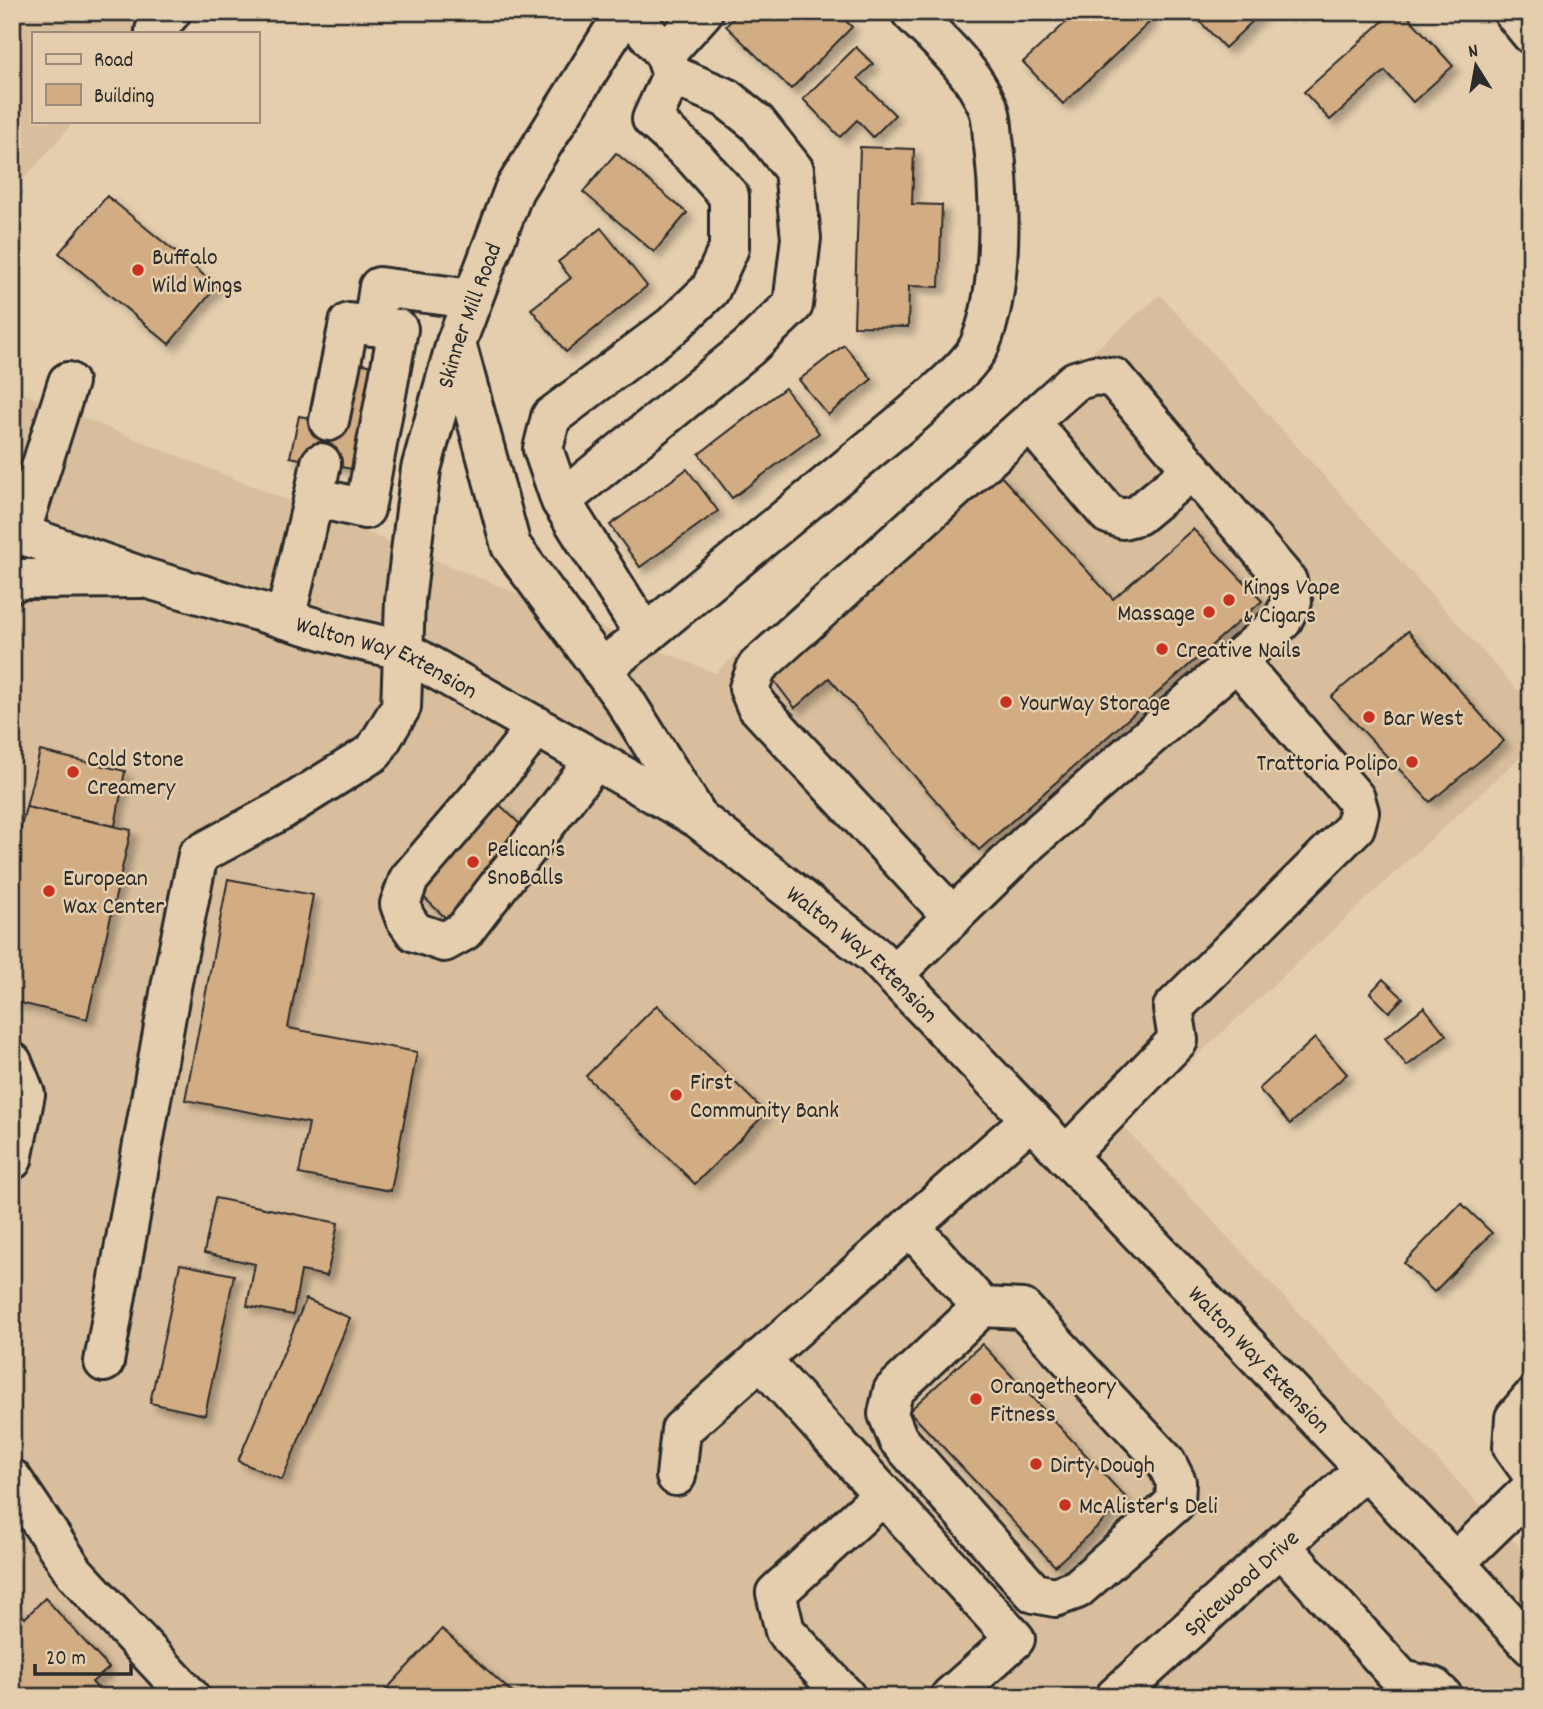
<svg xmlns="http://www.w3.org/2000/svg" width="1543" height="1709" viewBox="0 0 1543 1709" font-family="Dekko,sans-serif">
  <defs>
    <filter id="shadow"><feDropShadow dx="6" dy="6" stdDeviation="3.5" flood-color="#0004"/></filter>
  </defs>
  <rect width="100%" height="100%" fill="#e4ceae"/>
  <filter id="ink" filterUnits="userSpaceOnUse"><feTurbulence type="fractalNoise" baseFrequency=".0143" numOctaves="2"/><feDisplacementMap in="SourceGraphic" scale="14" xChannelSelector="R" yChannelSelector="G"/><feConvolveMatrix kernelMatrix="1 2 1 2 8 2 1 2 1" color-interpolation-filters="sRGB"/></filter>
  <g filter="url(#ink)">
    <g fill="#d8be9c">
      <polygon points="12,12 170,12 151,33 33,33 33,121 75,121 12,192"/>
      <polygon points="1160,295 1531,705 1531,747 1122,1125 1531,1559 1531,1697 12,1697 12,389 715,673"/>
    </g>
    <g fill="#d2ac83" stroke="#2b2b2b" stroke-width="2" filter="url(#shadow)">
      <polygon points="739,12 837,12 852,27 791,89 726,26"/>
      <polygon points="1067,12 1144,12 1152,20 1063,104 1023,62 1072,17"/>
      <polygon points="1191,12 1262,12 1225,48"/>
      <polygon points="1393,12 1404,12 1453,66 1413,102 1385,71 1330,120 1304,92"/>
      <polygon points="856,47 873,64 858,78 895,115 873,137 857,120 840,137 803,99"/>
      <polygon points="860,147 914,149 912,204 942,205 939,287 909,286 908,327 854,326"/>
      <polygon points="616,153 687,213 654,252 583,192"/>
      <polygon points="107,196 217,286 169,344 59,253"/>
      <polygon points="601,228 647,286 566,352 531,309 571,278 558,262"/>
      <polygon points="844,345 872,379 828,415 799,380"/>
      <polygon points="349,361 383,368 362,471 290,457 299,416 337,423"/>
      <polygon points="785,388 819,433 732,498 699,454"/>
      <polygon points="687,469 718,511 640,567 610,525"/>
      <polygon points="999,474 1113,599 1193,529 1262,601 979,850 829,678 795,708 769,674"/>
      <polygon points="1408,631 1504,741 1430,802 1331,697"/>
      <polygon points="40,751 125,771 115,826 26,807"/>
      <polygon points="499,804 529,833 448,920 417,891"/>
      <polygon points="26,807 131,830 87,1019 12,1001 12,862"/>
      <polygon points="228,879 313,895 288,1028 417,1052 391,1191 299,1174 309,1123 185,1100"/>
      <polygon points="1383,979 1403,998 1389,1012 1370,993"/>
      <polygon points="657,1005 766,1113 695,1184 586,1076"/>
      <polygon points="1424,1007 1446,1035 1407,1066 1385,1038"/>
      <polygon points="1315,1038 1347,1074 1290,1124 1259,1089"/>
      <polygon points="215,1198 338,1223 327,1276 301,1271 293,1315 247,1306 255,1264 204,1253"/>
      <polygon points="1461,1203 1492,1233 1434,1292 1404,1263"/>
      <polygon points="180,1264 234,1275 205,1415 150,1403"/>
      <polygon points="306,1299 350,1318 282,1480 238,1461"/>
      <polygon points="982,1344 1127,1499 1055,1566 909,1411"/>
      <polygon points="45,1598 109,1668 92,1682 105,1697 12,1697 12,1604 25,1618"/>
      <polygon points="442,1629 517,1697 391,1697 385,1691"/>
    </g>
    <g fill="none" stroke-linecap="round" stroke-linejoin="round">
      <defs>
        <g id="minor">
          <polyline points="1513,12 1531,34"/>
          <polyline points="155,31 171,12"/>
          <polyline points="665,54 703,12"/>
          <polyline points="373,326 379,287 472,299"/>
          <polyline points="1030,422 1108,514 1123,519 1138,515 1192,470"/>
          <polyline points="314,497 321,463"/>
          <polyline points="561,501 748,348 793,305 801,238 794,170 757,123 726,98 672,75"/>
          <polyline points="20,534 68,382"/>
          <polyline points="12,583 19,579 142,578"/>
          <polyline points="285,619 314,497 365,509 398,329 349,323 329,421"/>
          <path d="M645,635l269,-222c18,-17 57,-47 66,-69 23,-54 21,-148 13,-206 -1,-10 -1,-22 -5,-31 -17,-39 -48,-65 -77,-95"/>
          <polyline points="601,669 645,635 561,501 543,449 551,417 672,326 710,290 729,248 729,196 695,158 652,119 672,75 665,54 630,12"/>
          <polyline points="537,726 505,767 409,879 400,904 405,918 415,932 444,942 464,931 595,760"/>
          <polyline points="893,975 1030,841 1282,621 1292,601 1287,581 1114,378 1095,375 1075,381 757,667 749,688 756,705 953,917"/>
          <polyline points="12,1062 25,1094 12,1160"/>
          <polyline points="1066,1156 1178,1040 1173,1008 1355,827 1359,812 1355,798 1237,661"/>
          <polyline points="910,1226 982,1307 1023,1309 1166,1462 1176,1482 1175,1503 1077,1589 1055,1597 1034,1593 898,1439 888,1414 893,1391 982,1307"/>
          <polyline points="760,1359 1015,1639 950,1697"/>
          <path id="s1" d="M104,1362l68,-380 26,-127 85,-46 91,-57 27,-45 4,-106 16,-132 35,-126 58,-153 111,-178"/>
          <polyline points="1531,1399 1515,1418 1513,1447 1531,1472"/>
          <polyline points="676,1476 681,1430 1031,1119"/>
          <polyline points="12,1479 75,1573 190,1697"/>
          <polyline points="1281,1546 1402,1680 1433,1687 1443,1697"/>
          <polyline points="1455,1563 1531,1489"/>
          <polyline points="846,1697 785,1631 776,1593 884,1494"/>
          <path id="s2" d="M1115,1697l250,-228"/>
        </g>
        <g id="major">
          <polyline points="456,343 511,546 623,698 696,814"/>
          <path id="s3" d="M12,531l133,47 205,60 52,12 297,169 176,137 580,607 76,83"/>
        </g>
      </defs>
      <use href="#minor" stroke="#2b2b2b" stroke-width="44"/>
      <use href="#major" stroke="#2b2b2b" stroke-width="44"/>
      <use href="#minor" stroke="#e4ceae" stroke-width="38"/>
      <use href="#major" stroke="#e4ceae" stroke-width="38"/>
    </g>
  </g>
  <g fill="#c8321e" stroke="#e4ceae" stroke-width="2.5">
    <circle cx="138" cy="270" r="7"/>
    <circle cx="1229" cy="600" r="7"/>
    <circle cx="1209" cy="612" r="7"/>
    <circle cx="1162" cy="649" r="7"/>
    <circle cx="1006" cy="702" r="7"/>
    <circle cx="1369" cy="717" r="7"/>
    <circle cx="1412" cy="762" r="7"/>
    <circle cx="73" cy="772" r="7"/>
    <circle cx="473" cy="862" r="7"/>
    <circle cx="49" cy="891" r="7"/>
    <circle cx="676" cy="1095" r="7"/>
    <circle cx="976" cy="1399" r="7"/>
    <circle cx="1036" cy="1464" r="7"/>
    <circle cx="1065" cy="1505" r="7"/>
  </g>
  <g text-anchor="middle" stroke-width="5" stroke-linejoin="round" paint-order="stroke">
    <g font-size="24" fill="#2b2b2b" stroke="#e4ceae" text-anchor="start">
      <text x="152" y="264">Buffalo<tspan x="152" dy="28">Wild Wings</tspan></text>
      <text x="1243" y="594">Kings Vape<tspan x="1243" dy="28">&amp; Cigars</tspan></text>
      <text x="1195" y="620" text-anchor="end">Massage</text>
      <text x="1176" y="657">Creative Nails</text>
      <text x="1020" y="710">YourWay Storage</text>
      <text x="1383" y="725">Bar West</text>
      <text x="87" y="766">Cold Stone<tspan x="87" dy="28">Creamery</tspan></text>
      <text x="1398" y="770" text-anchor="end">Trattoria Polipo</text>
      <text x="487" y="856">Pelican’s<tspan x="487" dy="28">SnoBalls</tspan></text>
      <text x="63" y="885">European<tspan x="63" dy="28">Wax Center</tspan></text>
      <text x="690" y="1089">First<tspan x="690" dy="28">Community Bank</tspan></text>
      <text x="990" y="1393">Orangetheory<tspan x="990" dy="28">Fitness</tspan></text>
      <text x="1050" y="1472">Dirty Dough</text>
      <text x="1079" y="1513">McAlister's Deli</text>
    </g>
    <g font-size="24" fill="#2b2b2b" stroke="#e4ceae">
      <text dy="8" stroke="none"><textPath href="#s1" startOffset="1172">Skinner Mill Road</textPath></text>
      <text dy="8" stroke="none"><textPath href="#s3" startOffset="396">Walton Way Extension</textPath></text>
      <text dy="8" stroke="none"><textPath href="#s3" startOffset="962">Walton Way Extension</textPath></text>
      <text dy="8" stroke="none"><textPath href="#s3" startOffset="1530">Walton Way Extension</textPath></text>
      <text dy="8" stroke="none"><textPath href="#s2" startOffset="170">Spicewood Drive</textPath></text>
    </g>
  </g>
  <rect width="1543" height="1709" fill="none" stroke="#e4ceae" stroke-width="42"/>
  <rect x="21" y="21" width="1501" height="1667" fill="none" stroke="#2b2b2b" stroke-width="2.5" filter="url(#ink)"/>
  <rect x="32" y="32" width="228" height="91" fill="#e4ceae" stroke="#9a8d7a" stroke-width="2"/>
  <rect x="46" y="54" width="35" height="10" fill="#e4ceae" stroke="#9a8d7a" stroke-width="2"/>
  <text x="94" y="66" font-size="21" fill="#2b2b2b">Road</text>
  <rect x="46" y="84" width="35" height="21" fill="#d2ac83" stroke="#9a8d7a" stroke-width="2"/>
  <text x="94" y="102" font-size="21" fill="#2b2b2b">Building</text>
  <g transform="translate(1476 66) rotate(349)" stroke="#e4ceae" stroke-width="5" paint-order="stroke">
  <path d="M0-5L12 26L0 18L-12 26Z" fill="#2b2b2b"/>
  <text y="-10" font-size="19" font-weight="bold" text-anchor="middle" fill="#2b2b2b">N</text>
  </g>
  <path d="M35 1664v10h96v-10" fill="none" stroke="#2b2b2b" stroke-width="3.5"/>
  <text x="46" y="1664" font-size="21" fill="#2b2b2b" stroke="#e4ceae" stroke-width="5" paint-order="stroke">20 m</text>
</svg>
